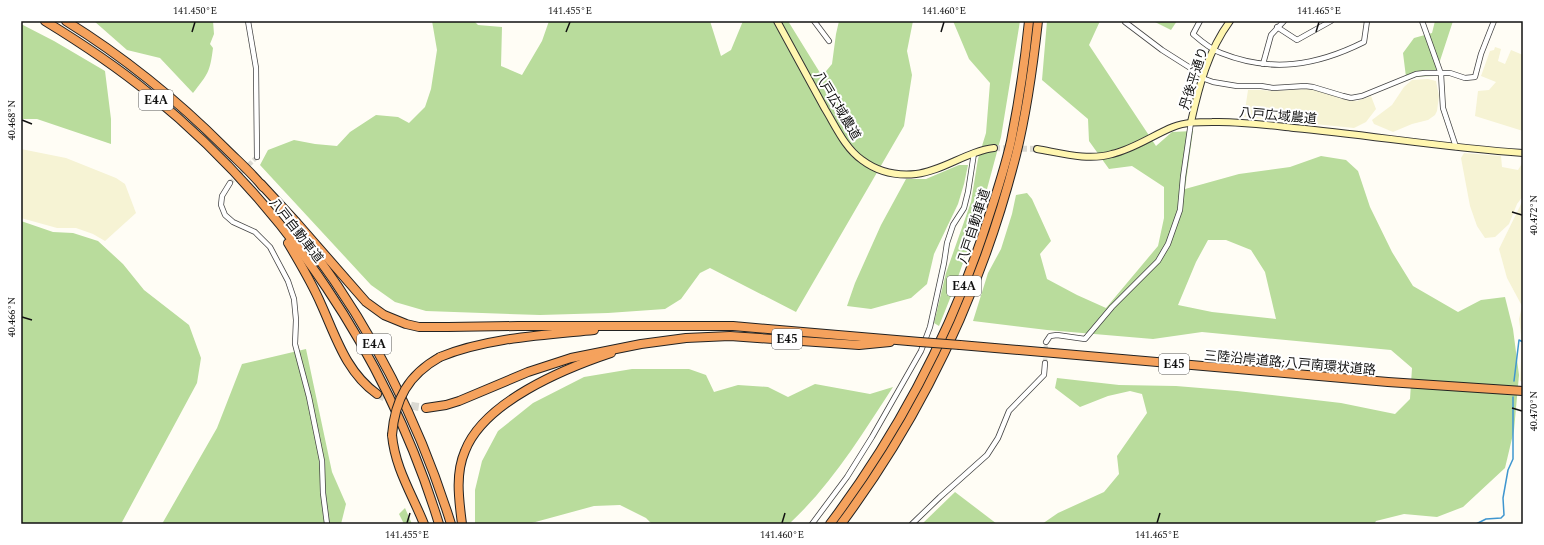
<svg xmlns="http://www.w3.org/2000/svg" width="1544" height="545" viewBox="0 0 1544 545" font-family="Spectral,'Noto Sans JP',serif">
  <rect width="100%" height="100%" fill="#fffdf5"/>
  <g fill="#f6f3d4">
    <polygon points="1495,47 1501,49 1498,61 1505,64 1511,50 1523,55 1523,131 1475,116 1478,91 1489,90 1496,82 1481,76 1490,51 1494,50"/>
    <polygon points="1428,79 1436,81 1439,96 1437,111 1435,115 1428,120 1412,124 1393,132 1374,124 1372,120 1392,105 1404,87 1412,80"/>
    <polygon points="1308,89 1318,90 1342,99 1357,101 1371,96 1376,109 1366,122 1354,128 1244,117 1248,90 1261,90 1273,91"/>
    <polygon points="21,149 66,158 116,178 125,184 136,213 105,241 93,234 76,228 57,228 21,218"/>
    <polygon points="1464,153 1501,156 1502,167 1518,170 1523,162 1523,196 1517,204 1509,224 1495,237 1485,238 1477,226 1470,206 1461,158"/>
    <polygon points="1523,200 1523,382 1520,381 1522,343 1519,319 1522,306 1507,278 1499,249"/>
  </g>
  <g fill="#b9dc9c" fill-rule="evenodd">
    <path d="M94,21h119l1,13 -4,10 3,4c-3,24 -5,26 -20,45l-33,-35 -33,-8z"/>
    <polygon points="432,21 474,21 478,25 502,27 501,66 522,75 542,41 549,21 710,21 721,56 731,50 743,21 788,21 822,76 832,64 836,34 839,21 913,21 907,51 912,75 904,126 796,312 710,268 700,273 681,299 665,309 608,313 540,315 426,311 395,302 371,285 260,165 268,150 294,140 315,144 337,146 350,132 376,115 398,117 409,123 425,107 431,89 437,50"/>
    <polygon points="953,21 1020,21 1001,137 980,215 953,291 939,326 934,323 946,273 971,202 978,159 986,133 990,83 969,59"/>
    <path d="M1047,21h53l-11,24 67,101 16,-14 21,-1 -8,58 54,-15 51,-7 31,-11 25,4 12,11 12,36 22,45 21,34 45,26 23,-12 24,-3 8,32 6,46 -5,55 -9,38 -42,39 -26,10 -33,-3 -28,7 -2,3h-332l16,-11 46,-21 15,-18 -2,-18 30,-43 -5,-19 -12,-3 -22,5 -28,11 -25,-19 2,-10 62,7 57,1 61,5 104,12 54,11 15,-15 2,-31 -21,-18 -189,-18 -49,7 -106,-9 -74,-9 15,-48 13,-24 11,-35 4,-19 11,-2 5,6 19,42 -11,13 7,25 30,16 29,13 52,-62 6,-28v-31l-32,-21 -23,3 -20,-28 -1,-22 -46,-39zM1208,240h18l25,10 14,22 11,47 -64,-7 -34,-7 18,-43z"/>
    <polygon points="1153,21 1177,21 1171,30"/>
    <polygon points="1435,21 1453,21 1435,76 1406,77 1403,53 1414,38 1432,33"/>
    <polygon points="21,24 54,41 105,71 111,119 111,144 37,119 21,119"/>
    <polygon points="959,165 968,165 964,184 958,204 934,254 927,284 911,298 871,309 847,306 855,283 881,225 906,179 926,179"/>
    <polygon points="21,221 53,232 73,233 98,241 123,264 144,290 189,325 201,358 197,383 121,524 21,524"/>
    <polygon points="306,349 332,472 346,504 341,524 162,524 217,428 242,364"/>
    <path d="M632,369h57l17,6 8,17 24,-7 30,2 20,10 27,-13 55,10 23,-7c-32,49 -61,97 -104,137h-137l-6,-6 -26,-13 -26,1 -66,18h-53v-34l7,-29 16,-30 35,-28 51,-26z"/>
    <polygon points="955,492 997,524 922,524"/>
    <polygon points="405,508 412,524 404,524 399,514"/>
  </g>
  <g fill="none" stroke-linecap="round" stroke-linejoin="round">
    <g stroke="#3f96cf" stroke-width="1.5">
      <polyline points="1514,381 1519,340 1523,342"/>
      <polyline points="1476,524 1486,519 1501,518 1504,515 1503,498 1508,470 1513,459 1513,397"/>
    </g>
    <g stroke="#dbdad3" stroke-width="4.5" stroke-dasharray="4.5 2" stroke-linecap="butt">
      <polyline points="230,183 257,157"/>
      <polyline points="1045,363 1046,342"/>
    </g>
    <polyline stroke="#dbdad3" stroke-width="6" stroke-dasharray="6 3" stroke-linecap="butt" points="994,148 1037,149"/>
    <path stroke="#dbdad3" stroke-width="8" stroke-dasharray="8 4" stroke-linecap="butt" d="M377,394c16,8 31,12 49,14"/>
    <defs>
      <g id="street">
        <polyline points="248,21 256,68 257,157"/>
        <polyline points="814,21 829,41"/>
        <path d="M1200,21l-7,13c8,7 17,15 28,19 50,20 95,13 143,-11l3,-21"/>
        <polyline points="1422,21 1441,74 1443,108 1456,147"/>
        <polyline points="1125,22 1162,50 1203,76"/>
        <polyline points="1277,27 1297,40 1331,21"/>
        <polyline points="1263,64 1271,35 1284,21"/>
        <polyline points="1202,78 1213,82 1237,86 1261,86 1273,88 1305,86 1313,87 1343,96 1351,98 1362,96 1416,74 1425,73 1450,73 1465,78 1475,77 1481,54 1494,21"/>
        <polyline points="230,183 222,196 221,205 225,215 233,222 255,232 270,247 288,281 294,299 296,320 295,344 309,397 322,461 323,493 327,524"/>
        <polyline points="1046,342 1050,336 1057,335 1085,339 1112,307 1158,261 1168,244 1180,210 1183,177 1191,122"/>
        <polyline points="812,524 847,477 872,437 921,351 930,327 944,263 947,243 953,225 964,208 968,192 974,153"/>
        <polyline points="912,524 940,497 987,455 998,438 1009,411 1044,375 1045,363"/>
      </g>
      <g id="secondary">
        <path d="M777,21c16,29 32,59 48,88 11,18 20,39 37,51 16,12 35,16 54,14 27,-3 51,-23 78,-26"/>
        <path d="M1191,122c8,-36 17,-71 39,-101"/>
        <path d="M1037,149c24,4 51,12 75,5 22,-5 41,-19 61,-27 12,-5 26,-5 39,-5 27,-1 55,3 82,6 76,7 152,20 229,25"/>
      </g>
      <g id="highway">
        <path d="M45,21c36,22 72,46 105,73 136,110 238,263 289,430"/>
        <path d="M66,21c58,36 111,79 159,127 13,13 27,25 38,39"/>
        <polyline points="261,184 297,223 366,302 384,315 406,324 419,327 448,327 518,326 733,326 920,342"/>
        <path d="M304,239c66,86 115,182 147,285"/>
        <path d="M288,243c12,20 24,40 33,61 15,33 25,68 56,90"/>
        <polyline points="960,345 1388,382 1523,391"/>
        <path d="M440,357c46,-19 104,-22 154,-27"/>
        <polyline points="426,408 446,405 459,401 528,372 571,358 641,344 686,338 730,336 859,345 890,342"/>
        <path d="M392,435c3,33 20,59 32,89"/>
        <path d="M462,524c-3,-24 -7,-50 3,-73 19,-49 98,-82 146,-98"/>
        <path d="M830,524c69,-92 122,-193 157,-302 9,-27 18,-54 24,-81 8,-40 14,-80 18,-120"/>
        <path d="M841,524c82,-110 141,-236 175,-369 11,-44 17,-89 22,-134"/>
      </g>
    </defs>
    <use href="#street" stroke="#444" stroke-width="6"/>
    <use href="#secondary" stroke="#333" stroke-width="8"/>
    <use href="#highway" stroke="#222" stroke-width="10"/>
    <use href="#street" stroke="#fff" stroke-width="4.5"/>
    <use href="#secondary" stroke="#fff6b0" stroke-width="6"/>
    <use href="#highway" stroke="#f5a25d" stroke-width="8"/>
    <defs>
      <g id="highway-bridge">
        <polyline points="920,342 960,345"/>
        <path d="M392,435c3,-36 16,-60 48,-78"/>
      </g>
    </defs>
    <use href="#highway-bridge" stroke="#222" stroke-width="10" stroke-linecap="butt"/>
    <use href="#highway-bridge" stroke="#f5a25d" stroke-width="8"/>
  </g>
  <path fill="none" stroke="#111" stroke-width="1.5" d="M192,32l3,-10M566,32l4,-10M941,32l3,-10M1316,32l3,-10M22,120l10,4M1512,212l10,3M22,317l10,3M1512,408l10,3M407,523l3,-10M782,523l3,-10M1157,523l3,-10"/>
  <g text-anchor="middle" stroke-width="4" stroke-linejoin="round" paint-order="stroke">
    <g fill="#fff" stroke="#585858" stroke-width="1">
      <rect x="139" y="90" width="34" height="20" rx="3"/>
      <rect x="947" y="276" width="34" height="20" rx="3"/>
      <rect x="772" y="329" width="30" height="20" rx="3"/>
      <rect x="357" y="334" width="34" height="20" rx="3"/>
      <rect x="1159" y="354" width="30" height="20" rx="3"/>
    </g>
    <g font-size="12" font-weight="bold" fill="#111">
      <text x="156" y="104">E4A</text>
      <text x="964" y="290">E4A</text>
      <text x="787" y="343">E45</text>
      <text x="374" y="348">E4A</text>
      <text x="1174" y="368">E45</text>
    </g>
    <g font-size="13" fill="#111" stroke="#fff">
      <text transform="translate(1193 78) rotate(-72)" y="5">丹後平通り</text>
      <text transform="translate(838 105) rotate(59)" y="5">八戸広域農道</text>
      <text transform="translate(1278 115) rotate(5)" y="5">八戸広域農道</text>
      <text transform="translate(973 226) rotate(-72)" y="5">八戸自動車道</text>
      <text transform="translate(297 230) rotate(52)" y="5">八戸自動車道</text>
      <text transform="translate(1290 362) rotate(5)" y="5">三陸沿岸道路;八戸南環状道路</text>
    </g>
  </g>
  <rect width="1544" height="545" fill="none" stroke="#ffffff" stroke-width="44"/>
  <rect x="22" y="22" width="1500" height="501" fill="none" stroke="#111" stroke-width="1.5"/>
  <g font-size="10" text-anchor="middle" fill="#111">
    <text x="195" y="14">141.450°E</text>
    <text x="570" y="14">141.455°E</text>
    <text x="944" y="14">141.460°E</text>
    <text x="1319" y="14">141.465°E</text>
    <text transform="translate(11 120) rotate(-90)" y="4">40.468°N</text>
    <text transform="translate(1533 215) rotate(-90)" y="4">40.472°N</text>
    <text transform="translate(11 317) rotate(-90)" y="4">40.466°N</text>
    <text transform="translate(1533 411) rotate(-90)" y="4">40.470°N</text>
    <text x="407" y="538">141.455°E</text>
    <text x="782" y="538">141.460°E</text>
    <text x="1157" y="538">141.465°E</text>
  </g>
</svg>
